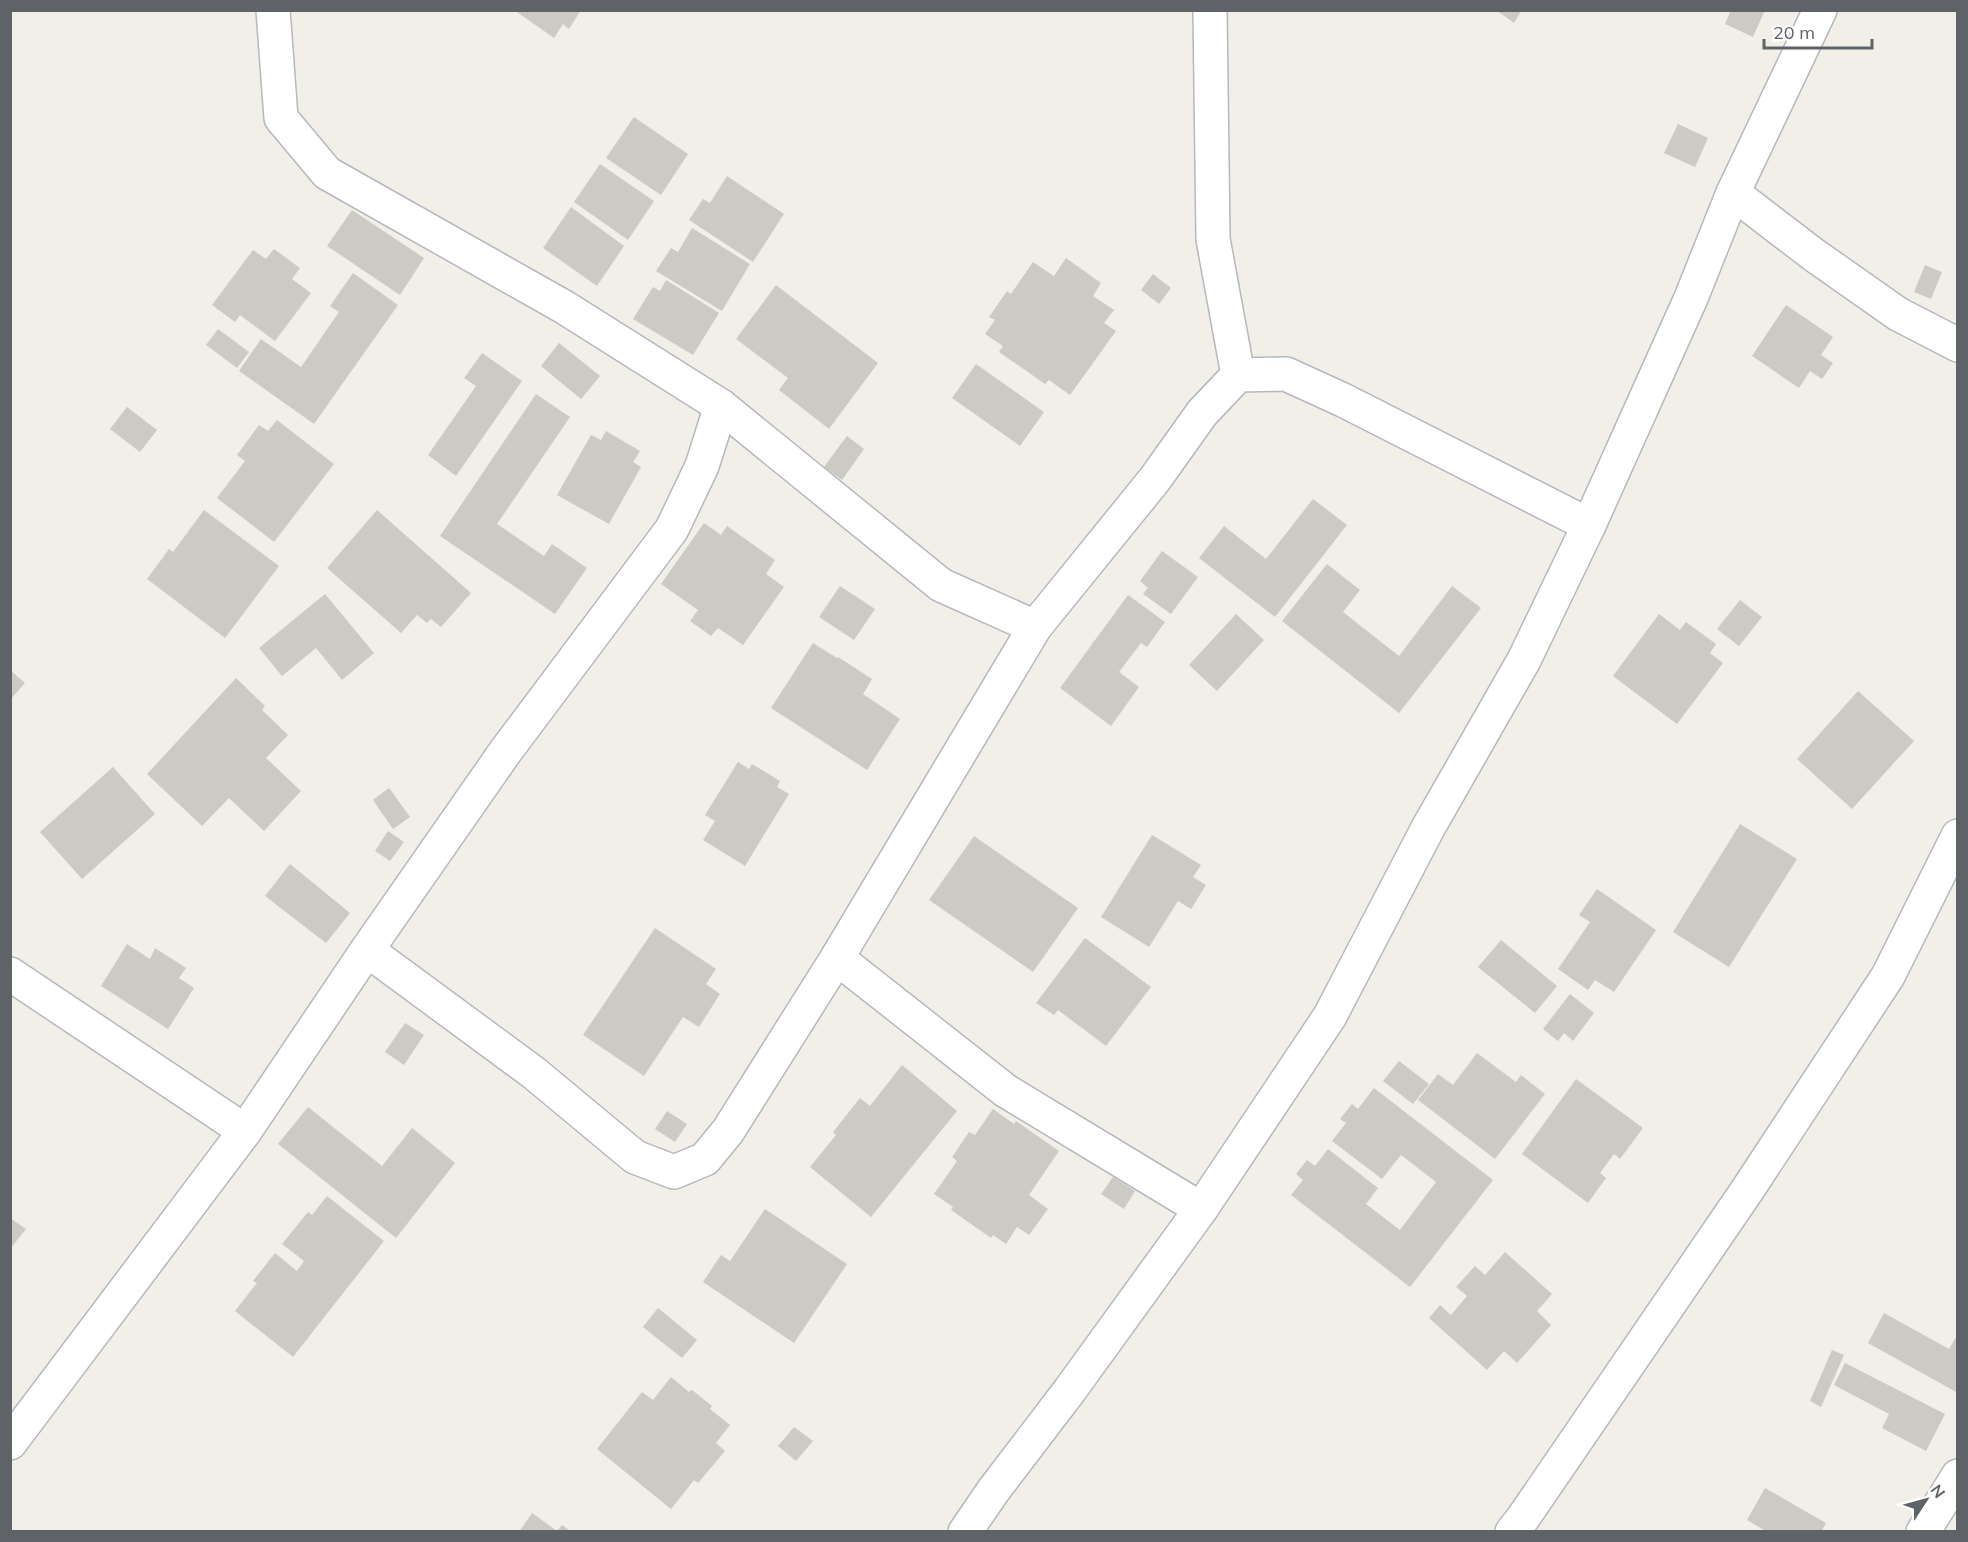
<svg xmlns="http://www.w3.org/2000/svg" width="1968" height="1542" viewBox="0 0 1968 1542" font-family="Mulish,sans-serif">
  <rect width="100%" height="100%" fill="#f1efe8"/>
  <g fill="#cccac5">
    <polygon points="514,10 581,10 569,29 563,24 554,38"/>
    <polygon points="1496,10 1522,10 1514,23"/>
    <polygon points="1731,10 1765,10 1753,37 1725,24"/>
    <polygon points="634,117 688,154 661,195 606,158"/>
    <polygon points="1678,124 1708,138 1695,167 1664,153"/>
    <polygon points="600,164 654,201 628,240 574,202"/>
    <polygon points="727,176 784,214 753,262 689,220 703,199 710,203"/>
    <polygon points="571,207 624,246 597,286 543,248"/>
    <polygon points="352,210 424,258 400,295 327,246"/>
    <polygon points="692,228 750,264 722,311 656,271 671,248 678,252"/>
    <polygon points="274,249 300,268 292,279 311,293 275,341 240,315 235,322 212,305 253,250 266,259"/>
    <polygon points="1066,258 1101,283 1093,296 1114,310 1104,323 1116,331 1070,395 1049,380 1045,384 999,352 1003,346 985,334 995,320 989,317 1007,291 1011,294 1033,262 1054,276"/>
    <polygon points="1925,265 1942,272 1931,299 1914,292"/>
    <polygon points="353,273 398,305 314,424 239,371 261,339 301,367 339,312 330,306"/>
    <polygon points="1153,274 1171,288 1159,304 1141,290"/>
    <polygon points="666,280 719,313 693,355 633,319 653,287 660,291"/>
    <polygon points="776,285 878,363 829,429 779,390 788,378 736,339"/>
    <polygon points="1786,305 1833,337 1821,355 1833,363 1822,379 1810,371 1799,388 1752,356"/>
    <polygon points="218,329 249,352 237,368 206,345"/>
    <polygon points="559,343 600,376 581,399 541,366"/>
    <polygon points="482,353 522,381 456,476 428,455 476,386 464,378"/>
    <polygon points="976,364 1044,412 1020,446 952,398"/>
    <polygon points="536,394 570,417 497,524 544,556 552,544 587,568 555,614 440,536"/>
    <polygon points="127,407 157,430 140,452 110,429"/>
    <polygon points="277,420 334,464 274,542 217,498 245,461 237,455 259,425 268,431"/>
    <polygon points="606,431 640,451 633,462 641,467 609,524 557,495 591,435 601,440"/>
    <polygon points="847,436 864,449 842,480 824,467"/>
    <polygon points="1313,499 1347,525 1275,617 1199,558 1224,526 1266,559"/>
    <polygon points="204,510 279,566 225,638 147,579 169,549 173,552"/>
    <polygon points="377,510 471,593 441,627 431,619 427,623 417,615 401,633 327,568"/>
    <polygon points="704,523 721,535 727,526 775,560 766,574 784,587 743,645 718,628 711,636 690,621 698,610 661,584"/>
    <polygon points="1162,551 1198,577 1171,614 1143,594 1148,588 1140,581"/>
    <polygon points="1327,564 1360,590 1343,612 1399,656 1452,586 1481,608 1399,713 1282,621"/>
    <polygon points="840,586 875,609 854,640 819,617"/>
    <polygon points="325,594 374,653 342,680 316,648 282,676 259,648"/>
    <polygon points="1128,595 1165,622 1147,647 1141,643 1119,672 1139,687 1111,726 1060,688"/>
    <polygon points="1740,600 1762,617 1739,646 1717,629"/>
    <polygon points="1236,614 1264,640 1217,691 1189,665"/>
    <polygon points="1659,614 1680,630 1686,622 1716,644 1710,653 1723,663 1677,724 1613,676"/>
    <polygon points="813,643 837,658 838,657 872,679 863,694 900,719 867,770 771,708"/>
    <polygon points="10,670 25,683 10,700"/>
    <polygon points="236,678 265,706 262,710 288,735 266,758 301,791 264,831 229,798 202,826 147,774"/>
    <polygon points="1858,691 1914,741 1852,809 1797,759"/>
    <polygon points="738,762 749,769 752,764 780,781 777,787 789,794 745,866 703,840 715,821 705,815"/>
    <polygon points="113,767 155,814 82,879 40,832"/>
    <polygon points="389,788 410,817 393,829 373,800"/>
    <polygon points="1740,824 1797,859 1729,967 1673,932"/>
    <polygon points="388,831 404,842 390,861 375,851"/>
    <polygon points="1152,835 1201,865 1193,877 1206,885 1191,909 1178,901 1149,947 1101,917"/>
    <polygon points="974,836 1078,908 1033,972 929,900"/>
    <polygon points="290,864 350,913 326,943 265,896"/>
    <polygon points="1597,889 1656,930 1614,992 1595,980 1588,990 1558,969 1590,922 1579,915"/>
    <polygon points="655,928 716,969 706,984 720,994 699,1027 683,1017 644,1076 583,1035"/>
    <polygon points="1085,938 1151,987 1106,1046 1058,1010 1054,1015 1036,1003"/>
    <polygon points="1501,940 1557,986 1535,1013 1478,967"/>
    <polygon points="127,944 150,959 155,948 186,968 179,978 194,988 168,1029 101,986"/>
    <polygon points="1570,994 1594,1013 1573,1041 1564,1033 1558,1041 1543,1029"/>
    <polygon points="405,1023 424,1035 404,1065 385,1052"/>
    <polygon points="1477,1053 1516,1082 1521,1075 1545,1094 1495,1159 1418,1100 1438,1074 1453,1085"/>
    <polygon points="1399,1061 1429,1084 1413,1104 1383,1081"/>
    <polygon points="902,1065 957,1111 871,1217 810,1167 836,1135 833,1132 860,1098 870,1106"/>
    <polygon points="1576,1079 1643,1128 1620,1159 1614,1154 1600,1173 1606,1178 1588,1203 1522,1154"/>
    <polygon points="1374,1088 1493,1180 1410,1287 1291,1195 1303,1180 1296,1174 1307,1160 1315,1166 1328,1149 1378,1188 1366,1204 1400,1230 1436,1182 1401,1155 1382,1179 1332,1141 1346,1123 1340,1119 1352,1104 1358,1109"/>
    <polygon points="308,1107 382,1166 412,1128 455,1163 396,1238 278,1144"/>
    <polygon points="993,1109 1014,1124 1016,1121 1059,1151 1029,1195 1048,1209 1029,1235 1017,1227 1006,1244 993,1235 991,1238 951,1210 953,1207 934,1194 957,1161 952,1157 969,1132 975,1135"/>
    <polygon points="667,1111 687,1124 675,1142 655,1129"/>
    <polygon points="1113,1177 1135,1191 1124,1209 1101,1194"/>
    <polygon points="327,1196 384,1241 293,1357 235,1311 257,1283 253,1281 275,1253 297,1271 304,1261 282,1244 308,1212 312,1215"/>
    <polygon points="765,1209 847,1264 794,1343 703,1282 721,1255 730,1261"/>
    <polygon points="10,1218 26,1229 10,1249"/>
    <polygon points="1505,1252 1552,1294 1537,1311 1551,1325 1517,1363 1504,1351 1487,1370 1429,1318 1440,1305 1451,1315 1467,1296 1456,1287 1475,1266 1485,1275"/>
    <polygon points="658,1308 697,1340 682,1358 643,1327"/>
    <polygon points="1884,1313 1949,1349 1958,1334 1958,1393 1868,1343"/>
    <polygon points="1832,1350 1844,1355 1821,1407 1810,1401"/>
    <polygon points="1845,1363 1945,1414 1926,1451 1882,1428 1889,1414 1834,1385"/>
    <polygon points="671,1377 689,1392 692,1390 712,1406 710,1409 730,1425 716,1443 725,1451 698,1483 694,1480 671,1509 597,1449 642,1392 653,1400"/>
    <polygon points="794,1427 813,1441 796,1461 778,1446"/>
    <polygon points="1765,1488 1826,1523 1821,1532 1767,1532 1747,1520"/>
    <polygon points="532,1513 557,1531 562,1525 572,1532 519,1532"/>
  </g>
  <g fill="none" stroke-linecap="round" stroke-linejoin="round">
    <defs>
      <g id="minor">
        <polyline points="273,10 281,118 327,173 564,307 721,406 941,585 1035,627"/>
        <polyline points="1210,10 1213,239 1238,375"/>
        <polyline points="1733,193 1814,255 1898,314 1958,345"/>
        <polyline points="367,950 534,1073 635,1157 674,1172 705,1159 728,1131 837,958 1035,627 1155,479 1202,413 1238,375 1286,374 1343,400 1589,525"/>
        <polyline points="837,958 1006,1091 1201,1209"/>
        <polyline points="10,974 245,1131"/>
        <polyline points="10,1443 245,1131 367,950 505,752 672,529 702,466 721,406"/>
        <polyline points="965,1532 993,1491 1070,1390 1201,1209 1330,1016 1428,828 1524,660 1589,525 1691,298 1733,193 1820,10"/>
        <polyline points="1512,1532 1523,1518 1748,1189 1888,976 1958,836"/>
        <polyline points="1923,1532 1958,1476"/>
      </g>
    </defs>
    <use href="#minor" stroke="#b5b8bc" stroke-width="36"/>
    <use href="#minor" stroke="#fff" stroke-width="33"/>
  </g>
  <rect width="1968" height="1542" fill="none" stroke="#5f6368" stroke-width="24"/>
  <g transform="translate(1926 1500) rotate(54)" stroke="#ffffff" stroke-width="4.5" paint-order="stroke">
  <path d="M0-4.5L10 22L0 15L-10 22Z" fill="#5f6368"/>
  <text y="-9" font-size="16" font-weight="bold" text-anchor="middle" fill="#5f6368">N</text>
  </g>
  <path d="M1764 39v9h108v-9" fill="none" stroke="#5f6368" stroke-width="3"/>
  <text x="1773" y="39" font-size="18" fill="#5f6368" stroke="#ffffff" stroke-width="4.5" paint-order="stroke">20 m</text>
</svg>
